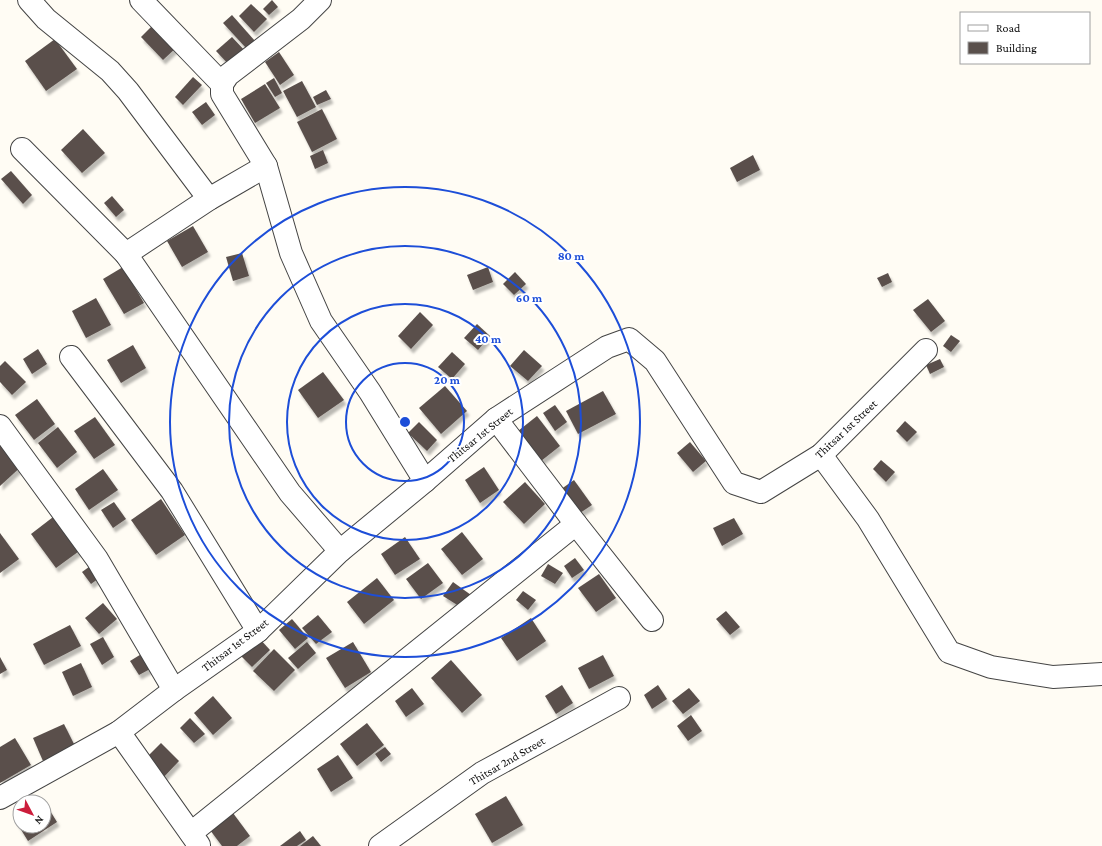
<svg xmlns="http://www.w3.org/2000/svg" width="1102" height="846" viewBox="0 0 1102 846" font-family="'Crimson Pro',serif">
  <defs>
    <filter id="shadow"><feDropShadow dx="2.5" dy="4.5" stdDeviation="1" flood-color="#0004"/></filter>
  </defs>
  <rect width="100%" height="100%" fill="#fffcf4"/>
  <g fill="#5a504c" filter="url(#shadow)">
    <polygon points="272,0 278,7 269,15 263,9"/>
    <polygon points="251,4 267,19 254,32 239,16"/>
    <polygon points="232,15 255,41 246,48 223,23"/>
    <polygon points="154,24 177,47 163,60 141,37"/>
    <polygon points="232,37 247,53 231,67 216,51"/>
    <polygon points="55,39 77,69 46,91 25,61"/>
    <polygon points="279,52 294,75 280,85 265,62"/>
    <polygon points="193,77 202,85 183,105 175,97"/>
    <polygon points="274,78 282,93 275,97 266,83"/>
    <polygon points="302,81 316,107 297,117 283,91"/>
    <polygon points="265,84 280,108 255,123 241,99"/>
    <polygon points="326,90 331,99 317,105 313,97"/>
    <polygon points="206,102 215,115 202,125 192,112"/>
    <polygon points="322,109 337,139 312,152 297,122"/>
    <polygon points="83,129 105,153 82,173 61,150"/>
    <polygon points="323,150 328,163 315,169 310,156"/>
    <polygon points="753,155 760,170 737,182 730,168"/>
    <polygon points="11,171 32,195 23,204 1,179"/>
    <polygon points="112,196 124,210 116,217 104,203"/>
    <polygon points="193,226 208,252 182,267 167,241"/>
    <polygon points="242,253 249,276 233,281 226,257"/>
    <polygon points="123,267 144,303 124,314 103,279"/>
    <polygon points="488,267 493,282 473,290 467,275"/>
    <polygon points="515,272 526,284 514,295 503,284"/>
    <polygon points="888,273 892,282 882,287 877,278"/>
    <polygon points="96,298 111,325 86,338 72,311"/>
    <polygon points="928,299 945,321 931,332 913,310"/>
    <polygon points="420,312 433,325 411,349 398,336"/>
    <polygon points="477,324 490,336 478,350 464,338"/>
    <polygon points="951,335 960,341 951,352 943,346"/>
    <polygon points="133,345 146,368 121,383 107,360"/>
    <polygon points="38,349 47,364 32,374 23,359"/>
    <polygon points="524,350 542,366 528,381 510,366"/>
    <polygon points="452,352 465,364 452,379 438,367"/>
    <polygon points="940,359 944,367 930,374 926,365"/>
    <polygon points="5,361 26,382 12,395 0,382 0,366"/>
    <polygon points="323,372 344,400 318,418 298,390"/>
    <polygon points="445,386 467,411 441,434 419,408"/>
    <polygon points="603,391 616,414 578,434 566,411"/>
    <polygon points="37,399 55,424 34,440 15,415"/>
    <polygon points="555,405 567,422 555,431 543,413"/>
    <polygon points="537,416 560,446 536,465 513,435"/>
    <polygon points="95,417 115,445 94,459 74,431"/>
    <polygon points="905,421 917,432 907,442 896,431"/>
    <polygon points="419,422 437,440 427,451 408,433"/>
    <polygon points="58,427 77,452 57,468 38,443"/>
    <polygon points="0,439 24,464 0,486"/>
    <polygon points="690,442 706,461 693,472 677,453"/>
    <polygon points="881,460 895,472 886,482 873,469"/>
    <polygon points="484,467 499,490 480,503 465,480"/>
    <polygon points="103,469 118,490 89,510 75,489"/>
    <polygon points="574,480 592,505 574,517 557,492"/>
    <polygon points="525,482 545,504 524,524 503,502"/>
    <polygon points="161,499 185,535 156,555 131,520"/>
    <polygon points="114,502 126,519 113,528 101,510"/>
    <polygon points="57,514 82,549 56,568 31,534"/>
    <polygon points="734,518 743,534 722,546 713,528"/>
    <polygon points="462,532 483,559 462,575 441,549"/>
    <polygon points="0,533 19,559 0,573"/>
    <polygon points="405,537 420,559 395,575 381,554"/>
    <polygon points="575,558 584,570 572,578 564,566"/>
    <polygon points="428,563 443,583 421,599 406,579"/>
    <polygon points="93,564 102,576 91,584 82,572"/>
    <polygon points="548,564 563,573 555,584 541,576"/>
    <polygon points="599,574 616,598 596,612 578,588"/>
    <polygon points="377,578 394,600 364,624 347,602"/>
    <polygon points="453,582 471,595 462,608 443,596"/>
    <polygon points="523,591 536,600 528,610 516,600"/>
    <polygon points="103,603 117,619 99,634 85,618"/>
    <polygon points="726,611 740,627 730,635 716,619"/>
    <polygon points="318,615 332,632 316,644 302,628"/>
    <polygon points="531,618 546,641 517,661 501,638"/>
    <polygon points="292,619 308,638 295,649 279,630"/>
    <polygon points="70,625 81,646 44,665 33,644"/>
    <polygon points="103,637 114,657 102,665 90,644"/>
    <polygon points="259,638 270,650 252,667 241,656"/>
    <polygon points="307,642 316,653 298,669 288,658"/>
    <polygon points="353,642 371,672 345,688 326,658"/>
    <polygon points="274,649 295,670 274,691 253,671"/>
    <polygon points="143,653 152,668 139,675 130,661"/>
    <polygon points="603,655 614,676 589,689 578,668"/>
    <polygon points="0,657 7,670 0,674"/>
    <polygon points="451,660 482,695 462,713 431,678"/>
    <polygon points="81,663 92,687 73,696 62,672"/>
    <polygon points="562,685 573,703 556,714 545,696"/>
    <polygon points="658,685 667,699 652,709 644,695"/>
    <polygon points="412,688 424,704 406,717 395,701"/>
    <polygon points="689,688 700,701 683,714 672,701"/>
    <polygon points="213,696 232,718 213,735 194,713"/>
    <polygon points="691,715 702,731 688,741 677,726"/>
    <polygon points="190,718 205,734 194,743 180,728"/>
    <polygon points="367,723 384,745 357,766 340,744"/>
    <polygon points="64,724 75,746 43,761 33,738"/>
    <polygon points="15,738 31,765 0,783 0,747"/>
    <polygon points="161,743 179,761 162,779 144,760"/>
    <polygon points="385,747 391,754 381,762 375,754"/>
    <polygon points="338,755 353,778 331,792 317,769"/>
    <polygon points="506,796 523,825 492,843 475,814"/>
    <polygon points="44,801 57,822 28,841 15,820 20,816 20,826 44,826"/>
    <polygon points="233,813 250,836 237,846 222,846 210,830"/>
    <polygon points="300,831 306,840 297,846 280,846"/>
    <polygon points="313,836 321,846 300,846"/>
  </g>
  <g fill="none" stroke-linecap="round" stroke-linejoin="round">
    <defs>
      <g id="minor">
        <polyline points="29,0 46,19 110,71 128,91 209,199"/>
        <polyline points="141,0 222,84"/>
        <polyline points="320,0 301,19 228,75 222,84 222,94 266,166 291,253 321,321 370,392 425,481"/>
        <polyline points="22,149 126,254 290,493 340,551"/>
        <polyline points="126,254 209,199 266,166"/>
        <polyline points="71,357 172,491 258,631"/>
        <polyline points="496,419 576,524 652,620"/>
        <polyline points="0,426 97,559 174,690"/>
        <polyline points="821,455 868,519 949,652 991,667 1053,677 1102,674"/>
        <polyline points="119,732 199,845"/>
        <polyline points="0,798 119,732 174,690 258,631 340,551 425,481 496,419 607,347 629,339 655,361 734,483 761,492 821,455 926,350"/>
        <polyline points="191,833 576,524"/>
        <polyline points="380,846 482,773 619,698"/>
      </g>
    </defs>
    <use href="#minor" stroke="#444" stroke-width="24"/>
    <use href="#minor" stroke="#fff" stroke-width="22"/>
  </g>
  <g fill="none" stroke="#1d4ed8" stroke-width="2">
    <circle cx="405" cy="422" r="59"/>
    <circle cx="405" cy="422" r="118"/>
    <circle cx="405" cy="422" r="176"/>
    <circle cx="405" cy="422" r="235"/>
  </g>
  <g text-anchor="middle" stroke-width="4" stroke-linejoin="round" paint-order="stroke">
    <g font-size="12" fill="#111" stroke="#fff">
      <text transform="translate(846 429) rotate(-43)" y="4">Thitsar 1st Street</text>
      <text transform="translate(480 435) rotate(-39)" y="4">Thitsar 1st Street</text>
      <text transform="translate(235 645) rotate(-37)" y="4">Thitsar 1st Street</text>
      <text transform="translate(507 761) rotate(-30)" y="4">Thitsar 2nd Street</text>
    </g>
  </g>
  <circle cx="405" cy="422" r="6" fill="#1d4ed8" stroke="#fff" stroke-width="2"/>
  <g font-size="12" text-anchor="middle" font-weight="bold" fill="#1d4ed8" stroke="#fff" stroke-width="4" stroke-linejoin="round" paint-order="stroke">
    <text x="571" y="260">80 m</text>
    <text x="529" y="302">60 m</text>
    <text x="488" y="343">40 m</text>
    <text x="447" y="384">20 m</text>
  </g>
  <rect x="960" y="12" width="130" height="52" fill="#ffffff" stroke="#a0a0a0"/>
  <rect x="968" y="25" width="20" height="6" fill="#ffffff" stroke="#a0a0a0"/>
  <text x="996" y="32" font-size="12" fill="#111111">Road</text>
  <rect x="968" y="42" width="20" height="12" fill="#5a504c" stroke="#a0a0a0"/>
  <text x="996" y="52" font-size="12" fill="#111111">Building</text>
  <g transform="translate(32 814) rotate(131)"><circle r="19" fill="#ffffff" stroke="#a0a0a0"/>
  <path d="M0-3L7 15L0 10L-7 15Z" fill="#cc1d3b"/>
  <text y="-6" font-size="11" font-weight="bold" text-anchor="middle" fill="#111111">N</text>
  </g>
</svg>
